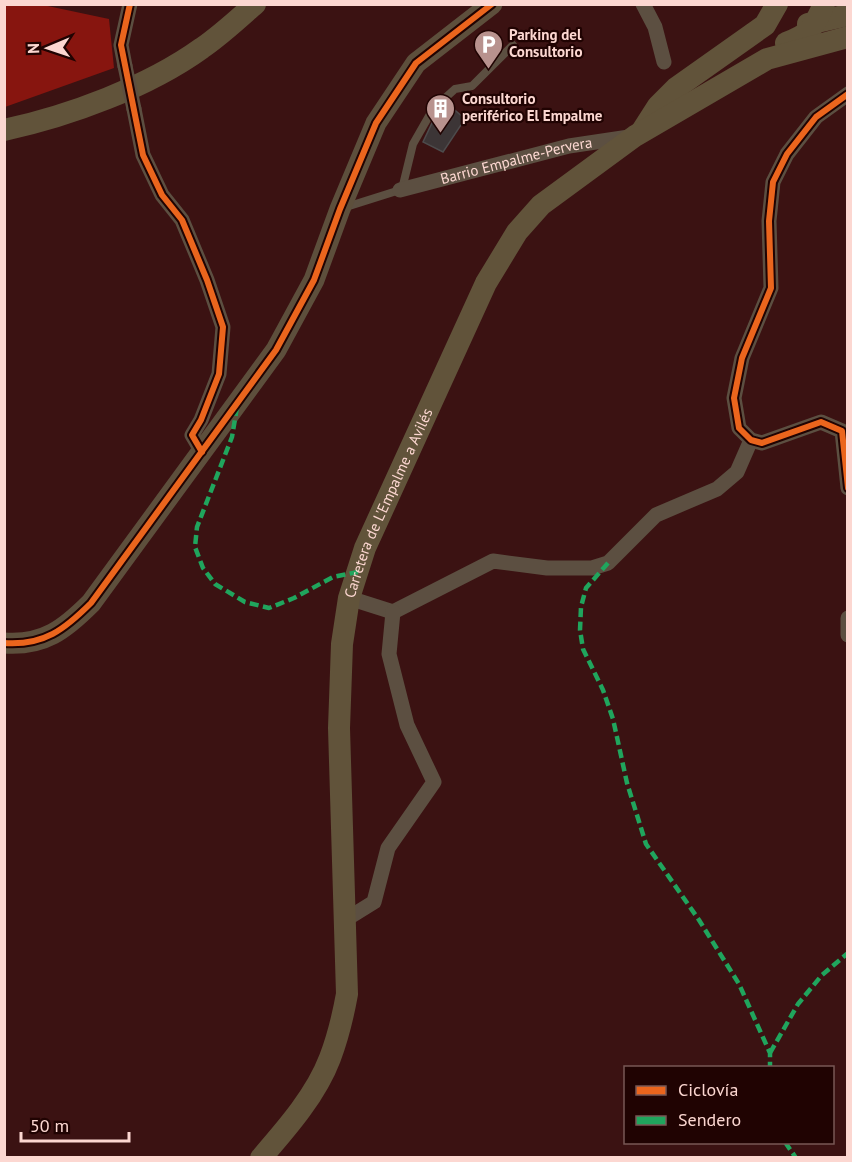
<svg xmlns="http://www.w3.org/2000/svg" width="852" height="1162" viewBox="0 0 852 1162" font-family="'PT Sans',sans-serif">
  <rect width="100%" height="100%" fill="#3b1212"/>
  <polygon fill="#87150f" points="4,5 43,5 109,19 114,68 5,107"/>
  <polygon fill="#3c3536" stroke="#4d4b4c" stroke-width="1.5" points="449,105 465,119 443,152 423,142 433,121"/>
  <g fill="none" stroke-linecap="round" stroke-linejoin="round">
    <polyline stroke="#5c4f41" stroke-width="8" points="346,207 400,190 403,185 413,144 433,109 455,89 472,86 513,45"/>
    <g stroke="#5c4f41" stroke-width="15">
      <polyline points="643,4 655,27 664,62"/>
      <polyline points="125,66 121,45 130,4"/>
      <polyline points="848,94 816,117 787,154 773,182 769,221 771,288 742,358 734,398 739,428 751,440 762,443 821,422 842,431 848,488"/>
      <polyline points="134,109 143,155 162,195 182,220 207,280 223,327 219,374 201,420 192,435 202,452"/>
      <path id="s1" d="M400,190l169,-44 60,-9"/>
      <polyline points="349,598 393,612 493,561 547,568 592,568 608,563 656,515 717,489 737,472 751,440"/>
      <polyline points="848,618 848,635"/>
      <polyline points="345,920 374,902 388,848 434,782 407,725 389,654 393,612"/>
    </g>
    <path stroke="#5d4f3c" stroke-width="21" d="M4,643c40,3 61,-14 87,-40l185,-253 38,-70 26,-71 36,-86 40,-60 76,-59"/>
    <g stroke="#61533a" stroke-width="22">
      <polyline points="808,24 848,15"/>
      <path d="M786,43c25,-10 27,-14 38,-39"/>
      <path d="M4,130c65,-14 144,-43 198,-82 19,-13 36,-29 53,-44"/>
      <polyline points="642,131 658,106 676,88 765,25 777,4"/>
      <path id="s2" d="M261,1158c26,-30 55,-63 69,-100 8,-21 13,-42 17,-64l-8,-266 3,-84 7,-46 16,-50 121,-265 31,-51 24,-27 94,-69 132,-77 81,-22"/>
    </g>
    <polyline stroke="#5c4f41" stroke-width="15" points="125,66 134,109"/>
    <g stroke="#20a55d" stroke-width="4.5" stroke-dasharray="9 4.5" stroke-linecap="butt">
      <polyline points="237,407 232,437 197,527 195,547 203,568 215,584 245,602 269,608 294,598 333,577 358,572"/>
      <polyline points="608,563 586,588 581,607 580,630 583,649 603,690 613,719 627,783 646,844 699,920 739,984 770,1053 770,1068"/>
      <polyline points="770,1053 798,1004 822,975 848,953"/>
      <polyline points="785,1142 796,1158"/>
    </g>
    <defs>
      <g id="cycleway">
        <polyline points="130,4 121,45 143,155 162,195 182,220 207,280 223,327 219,374 201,420 192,435 202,452"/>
        <polyline points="848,94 816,117 787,154 773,182 769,221 771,288 742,358 734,398 739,428 751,440 762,443 821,422 842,431 848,488"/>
        <path d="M4,643c40,3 61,-14 87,-40l185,-253 38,-70 26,-71 36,-86 40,-60 76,-59"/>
      </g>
    </defs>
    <use href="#cycleway" stroke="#200302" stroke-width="10"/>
    <use href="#cycleway" stroke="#eb651d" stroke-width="6"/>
  </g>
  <defs>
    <symbol id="parking-pin" viewBox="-11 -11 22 30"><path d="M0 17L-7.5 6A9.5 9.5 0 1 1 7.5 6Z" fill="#b8928e" stroke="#200302"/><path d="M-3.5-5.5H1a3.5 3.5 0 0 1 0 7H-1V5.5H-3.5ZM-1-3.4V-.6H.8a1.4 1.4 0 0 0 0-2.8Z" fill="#fff"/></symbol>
    <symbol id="building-pin" viewBox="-11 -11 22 30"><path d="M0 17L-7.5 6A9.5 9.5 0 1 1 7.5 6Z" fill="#b8928e" stroke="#200302"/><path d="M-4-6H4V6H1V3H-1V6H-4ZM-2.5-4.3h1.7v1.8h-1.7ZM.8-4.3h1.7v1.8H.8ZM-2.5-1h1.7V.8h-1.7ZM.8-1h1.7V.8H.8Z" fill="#fff"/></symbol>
  </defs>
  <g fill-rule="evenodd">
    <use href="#parking-pin" x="472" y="28" width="33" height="45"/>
    <use href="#building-pin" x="424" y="92" width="33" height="45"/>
  </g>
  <g text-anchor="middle" stroke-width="4.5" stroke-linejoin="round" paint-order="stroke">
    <g font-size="15" font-weight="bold" fill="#fcd7d1" stroke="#200302" text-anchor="start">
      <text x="509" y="40">Parking del<tspan x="509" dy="17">Consultorio</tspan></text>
      <text x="462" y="104">Consultorio<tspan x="462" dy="17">periférico El Empalme</tspan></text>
    </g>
    <g font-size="15" fill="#fcd7d1" stroke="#200302">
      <text dy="5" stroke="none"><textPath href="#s1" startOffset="120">Barrio Empalme-Pervera</textPath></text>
      <text dy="5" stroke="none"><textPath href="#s2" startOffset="688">Carretera de L'Empalme a Avilés</textPath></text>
    </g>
  </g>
  <rect width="852" height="1162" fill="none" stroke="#fcd7d1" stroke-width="12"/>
  <rect x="624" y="1066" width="210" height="78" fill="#200302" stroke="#785855" stroke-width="1.5"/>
  <rect x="636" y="1086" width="30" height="9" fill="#eb651d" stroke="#785855" stroke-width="1.5"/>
  <text x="678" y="1096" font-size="18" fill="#fcd7d1">Ciclovía</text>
  <rect x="636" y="1116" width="30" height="9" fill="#20a55d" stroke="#785855" stroke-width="1.5"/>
  <text x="678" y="1126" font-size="18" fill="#fcd7d1">Sendero</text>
  <g transform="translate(48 48) rotate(268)" stroke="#200302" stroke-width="4.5" paint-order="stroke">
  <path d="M0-4.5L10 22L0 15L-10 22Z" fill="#fcd7d1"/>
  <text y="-9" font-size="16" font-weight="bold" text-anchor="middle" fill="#fcd7d1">N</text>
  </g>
  <path d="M21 1132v9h108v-9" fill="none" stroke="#fcd7d1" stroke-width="3"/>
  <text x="30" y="1132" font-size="18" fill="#fcd7d1" stroke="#200302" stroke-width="4.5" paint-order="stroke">50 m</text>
</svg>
